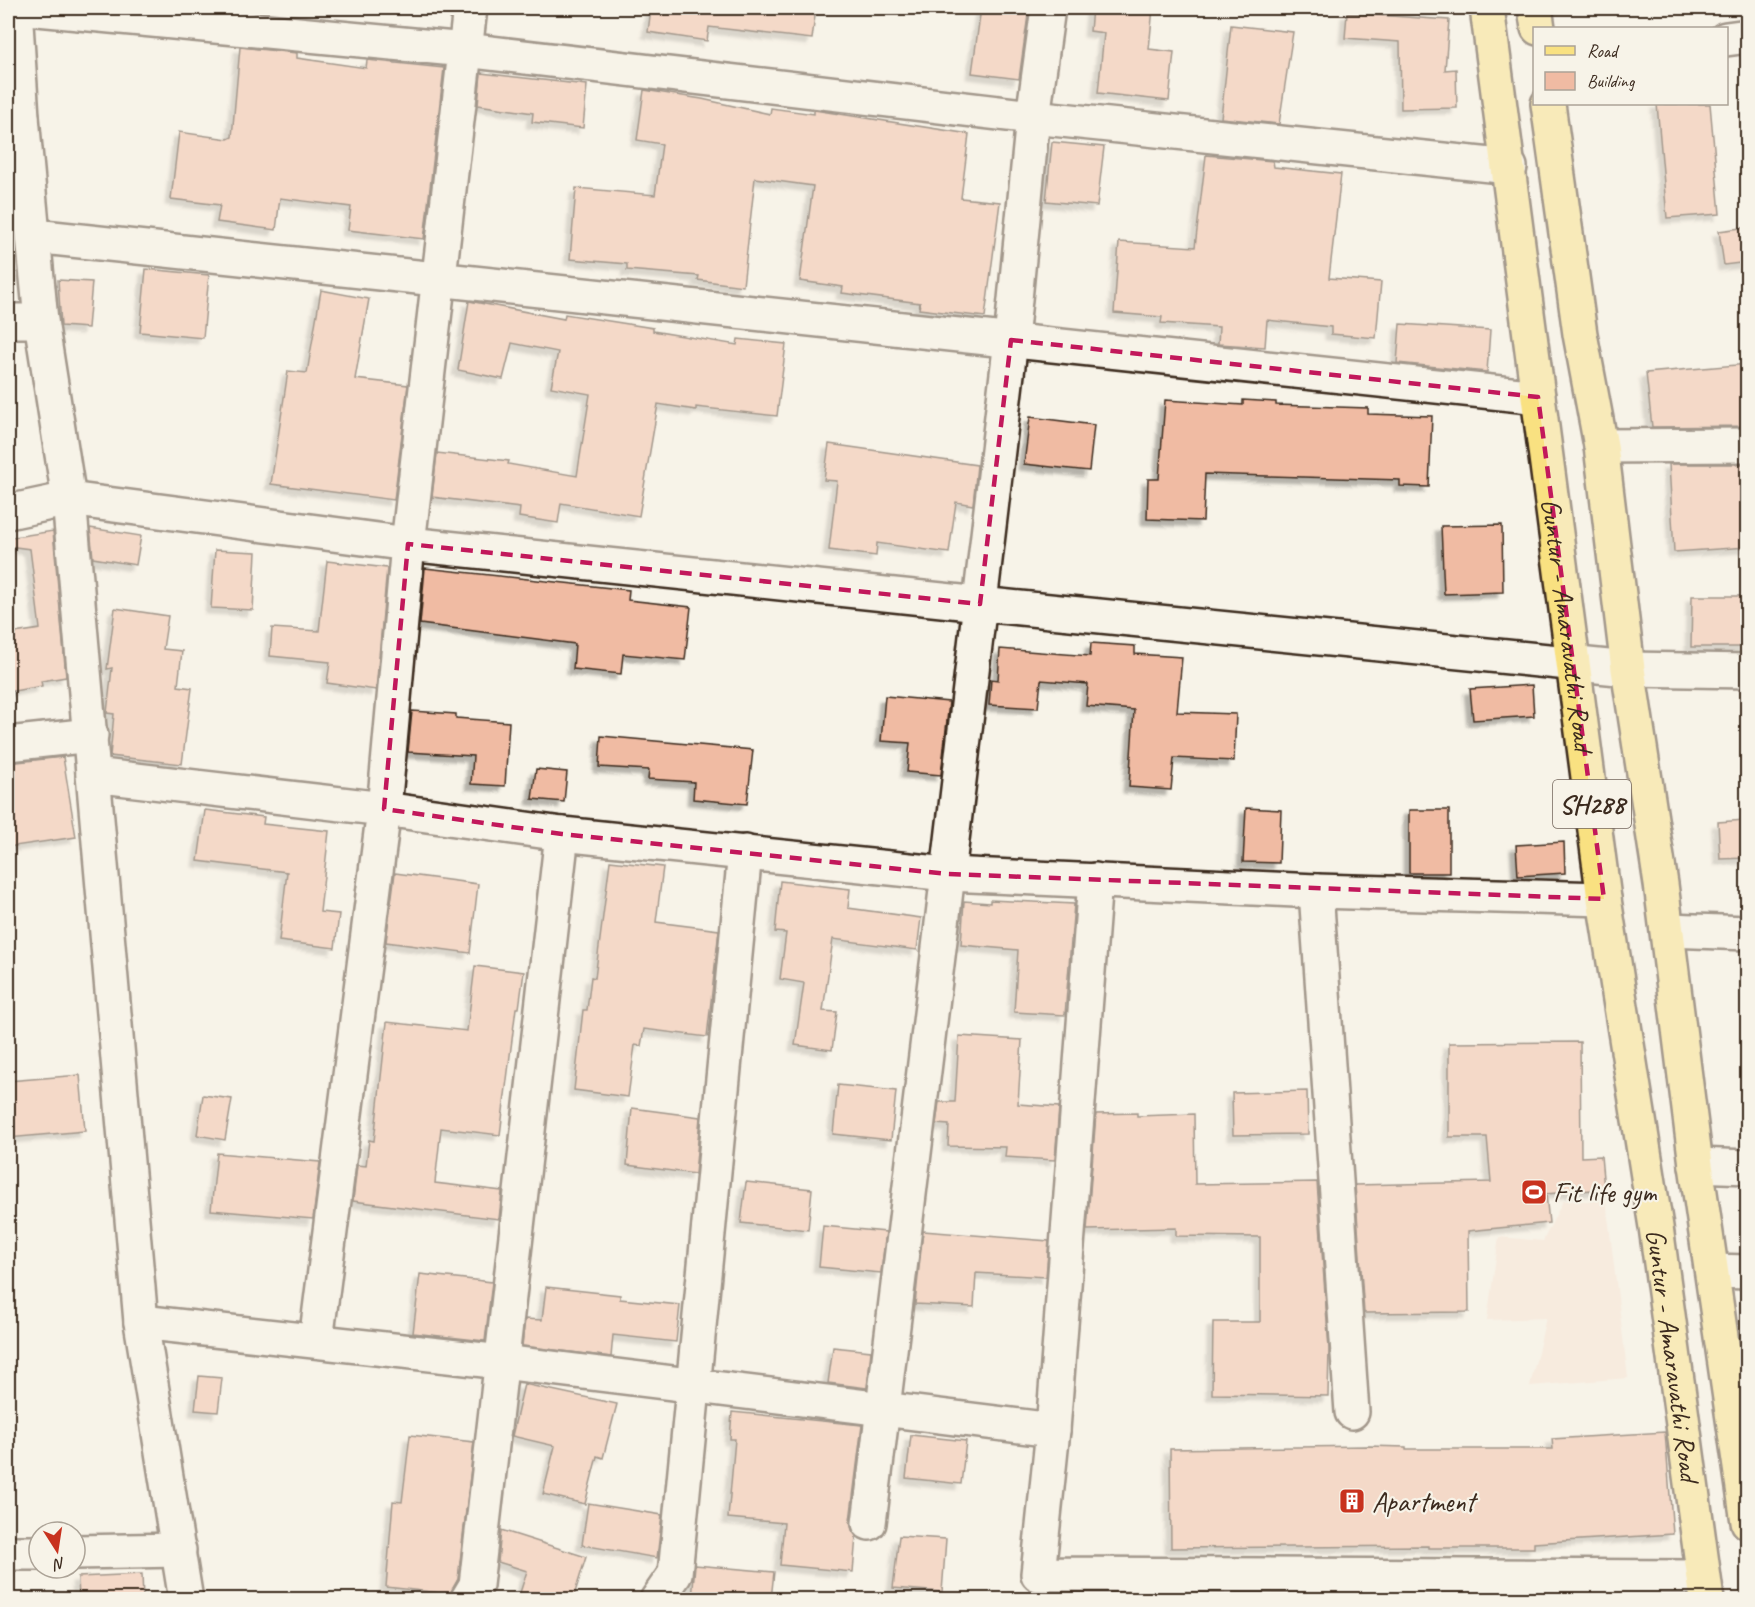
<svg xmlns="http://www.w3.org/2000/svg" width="1755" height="1607" viewBox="0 0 1755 1607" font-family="Caveat,sans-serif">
  <defs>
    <filter id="shadow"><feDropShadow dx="-5.5" dy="5.5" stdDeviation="1.5" flood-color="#0004"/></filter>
  </defs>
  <rect width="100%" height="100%" fill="#f7f3e8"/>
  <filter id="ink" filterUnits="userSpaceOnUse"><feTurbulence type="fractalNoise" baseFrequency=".0167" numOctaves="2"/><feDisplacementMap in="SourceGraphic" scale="12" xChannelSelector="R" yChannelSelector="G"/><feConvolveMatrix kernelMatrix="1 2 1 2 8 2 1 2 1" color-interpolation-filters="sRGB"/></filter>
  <g filter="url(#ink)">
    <polygon fill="#f5e2d3" points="1563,1201 1606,1201 1628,1378 1530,1386 1546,1318 1487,1320 1499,1237 1543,1241"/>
    <g fill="#f0bba3" stroke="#3b2a1e" stroke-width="1.5" filter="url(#shadow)">
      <polygon points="651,8 816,8 812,39 709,27 707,41 648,32"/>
      <polygon points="981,8 1029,8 1019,79 972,73"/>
      <polygon points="1092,8 1153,8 1149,49 1174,52 1169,101 1098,93 1104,33 1090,31"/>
      <polygon points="1347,13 1449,20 1445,70 1456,69 1457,108 1401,109 1400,42 1345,38"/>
      <polygon points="1231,25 1293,32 1279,124 1221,118"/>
      <polygon points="240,47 297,53 297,58 366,68 367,60 444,68 424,239 348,230 351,207 280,198 276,230 217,222 220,205 171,199 179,132 228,139 232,137"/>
      <polygon points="481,73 587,85 583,128 532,122 533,113 478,105"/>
      <polygon points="644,90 702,99 770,114 771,108 814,114 814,110 969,134 961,198 1000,202 985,317 919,309 920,303 842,293 843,287 800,281 813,186 755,178 743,286 698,280 699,276 627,270 627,264 570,259 576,188 655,195 662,144 637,140"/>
      <polygon points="1657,104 1710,104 1720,214 1667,218"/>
      <polygon points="1052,142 1104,147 1097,206 1046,201"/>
      <polygon points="1206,155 1273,161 1274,167 1341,174 1329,278 1381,282 1376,338 1331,334 1331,327 1267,320 1265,347 1218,344 1219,327 1161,323 1162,317 1114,313 1119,242 1195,247"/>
      <polygon points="1748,227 1748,262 1724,265 1719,231"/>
      <polygon points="146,269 209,275 203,338 140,332"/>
      <polygon points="58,280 92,282 88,328 61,326"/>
      <polygon points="321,290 369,299 355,379 408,385 394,500 271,484 288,371 307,373"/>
      <polygon points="469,301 564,319 565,314 653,328 653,331 737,345 738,339 786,344 777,416 696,407 696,410 658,404 639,516 561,503 558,523 519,517 520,508 432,497 437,453 509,461 508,464 577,476 590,394 551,387 558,352 512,343 503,379 458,370"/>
      <polygon points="1400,324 1490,330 1487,372 1397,363"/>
      <polygon points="1748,364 1748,426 1652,427 1646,373"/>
      <polygon points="1165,400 1243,405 1243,400 1276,402 1276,405 1368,408 1368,414 1432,416 1429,487 1400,486 1400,480 1205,474 1203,521 1147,519 1148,479 1159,479"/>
      <polygon points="1030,417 1094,425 1089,471 1024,464"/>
      <polygon points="829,444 977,465 973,505 956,502 949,553 877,543 876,556 829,550 837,481 824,480"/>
      <polygon points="1669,464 1748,464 1748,547 1674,552"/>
      <polygon points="1502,525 1503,592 1444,594 1441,526"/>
      <polygon points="90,528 141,536 136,565 93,558"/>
      <polygon points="53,531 66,677 41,681 42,686 8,692 8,634 40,629 30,549 8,546 8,538"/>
      <polygon points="215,550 256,552 253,610 211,608"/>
      <polygon points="327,561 387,568 376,690 327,683 330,662 270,656 272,628 319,631"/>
      <polygon points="425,568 629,590 628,600 691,607 685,660 623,654 621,674 573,669 575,644 420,624"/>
      <polygon points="1692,596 1748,596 1748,647 1691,647"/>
      <polygon points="115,608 168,616 163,649 182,651 178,686 192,688 182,764 110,756 114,714 107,713 112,668 107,669"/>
      <polygon points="1091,643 1135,646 1135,654 1182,657 1177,712 1236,714 1234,761 1174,758 1171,790 1129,787 1134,710 1086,706 1088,684 1041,680 1038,708 989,705 991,679 998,680 1000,649 1090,656"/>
      <polygon points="1532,685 1534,716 1473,720 1470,689"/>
      <polygon points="885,696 949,702 941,775 907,772 910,743 881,741"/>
      <polygon points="412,711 456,714 456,718 509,722 505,786 471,784 473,756 408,752"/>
      <polygon points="601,736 753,750 747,804 693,799 694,782 648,779 649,770 599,767"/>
      <polygon points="63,757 76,837 8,847 8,763"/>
      <polygon points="536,769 567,772 564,802 532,799"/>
      <polygon points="1246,808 1281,810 1279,863 1243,862"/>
      <polygon points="205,810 264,817 263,824 329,831 320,912 339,914 335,948 279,941 287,872 198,861"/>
      <rect x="1409" y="810" width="40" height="63"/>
      <polygon points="1745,820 1747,858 1720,859 1718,822"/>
      <polygon points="1564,842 1565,873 1518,876 1516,845"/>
      <polygon points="610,861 663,867 656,922 719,930 707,1037 644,1029 641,1046 635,1045 628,1097 574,1090 583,1010 587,1010 591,977 595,978"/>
      <polygon points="395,873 478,884 470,953 386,942"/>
      <polygon points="780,881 850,889 848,908 921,918 917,950 833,939 823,1011 837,1012 832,1050 795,1045 804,983 780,979 786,933 775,932"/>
      <polygon points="990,900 1074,904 1065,1015 1014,1012 1018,950 961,945 964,901 990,903"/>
      <polygon points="475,966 524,972 519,1008 516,1008 500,1135 441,1128 435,1183 502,1191 499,1219 353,1201 357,1165 366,1166 369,1140 374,1141 387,1022 467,1031"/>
      <polygon points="959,1036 1022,1040 1018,1104 1059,1107 1055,1160 1005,1157 1006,1147 948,1146 949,1125 936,1124 939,1102 955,1102"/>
      <polygon points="1580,1042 1581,1157 1601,1156 1604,1189 1546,1194 1549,1223 1468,1231 1469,1312 1364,1313 1355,1185 1491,1182 1487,1137 1449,1137 1449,1043"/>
      <polygon points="80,1075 85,1131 8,1138 8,1081"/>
      <polygon points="838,1085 896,1091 891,1140 833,1134"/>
      <polygon points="1307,1091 1308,1134 1233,1135 1232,1093"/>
      <polygon points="203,1095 232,1099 225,1140 197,1135"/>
      <polygon points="632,1108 700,1117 695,1174 627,1165"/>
      <polygon points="1137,1113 1137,1116 1194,1114 1195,1184 1317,1182 1329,1349 1328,1396 1212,1394 1213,1322 1260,1322 1260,1237 1176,1236 1176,1228 1087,1230 1096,1114"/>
      <polygon points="217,1153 320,1162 313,1219 211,1210"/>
      <polygon points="746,1182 812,1189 808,1230 741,1223"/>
      <polygon points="823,1226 886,1232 881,1273 819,1267"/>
      <polygon points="923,1231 1049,1241 1046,1277 976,1273 974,1307 915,1304"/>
      <polygon points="420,1274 492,1282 485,1341 413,1333"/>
      <polygon points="546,1287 620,1295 620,1299 680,1305 676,1342 613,1335 611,1357 522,1346 525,1319 542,1320"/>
      <polygon points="833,1347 871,1351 867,1388 828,1383"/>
      <polygon points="199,1376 222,1378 218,1412 195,1410"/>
      <polygon points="524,1384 617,1404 603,1458 597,1456 585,1504 543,1494 555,1446 512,1436"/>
      <polygon points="732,1412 862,1425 850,1521 852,1530 856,1536 853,1572 780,1565 784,1523 728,1518 735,1439 730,1439"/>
      <polygon points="1665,1432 1673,1534 1534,1543 1534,1548 1428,1548 1428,1546 1171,1548 1170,1449 1368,1446 1406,1447 1406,1449 1553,1449 1552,1439"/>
      <polygon points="410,1435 474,1442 458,1579 450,1594 386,1587 393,1501 402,1502"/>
      <polygon points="911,1435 966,1441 961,1484 906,1478"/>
      <polygon points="588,1503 662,1515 657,1558 582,1545"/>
      <polygon points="501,1530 586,1557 573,1599 518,1599 527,1571 498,1562"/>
      <polygon points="899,1536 946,1539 942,1592 893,1588"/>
      <polygon points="695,1565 774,1572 771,1599 692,1599"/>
      <polygon points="142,1574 143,1599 79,1599 78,1577"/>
    </g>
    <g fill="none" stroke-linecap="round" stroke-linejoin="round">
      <defs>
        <g id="street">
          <polyline points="27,8 465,50 1033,117 1510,167"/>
          <polyline points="1726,39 1748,36"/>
          <polyline points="8,117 22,117 15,8"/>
          <polyline points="22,117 41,321 69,499 141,1322 186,1600"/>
          <polyline points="34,236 1538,397"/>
          <polyline points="8,321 41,321"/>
          <polyline points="1601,446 1748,445"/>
          <polyline points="8,512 69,499 408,544 980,604 1628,669 1748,671"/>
          <polyline points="8,744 91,735"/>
          <polyline points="93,775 384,809 562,834 948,874 1316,891 1604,899"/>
          <polyline points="1095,880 1053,1430 1038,1574 1703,1577"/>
          <polyline points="1316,891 1352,1412"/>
          <polyline points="1668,930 1748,933"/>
          <polyline points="1696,1165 1748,1167"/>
          <polyline points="1712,1271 1748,1272"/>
          <polyline points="141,1322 502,1362 1053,1430"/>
          <polyline points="316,1341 384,809 408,544 470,8"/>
          <polyline points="869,1523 948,874 1011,340 1033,117 1048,8"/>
          <polyline points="75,1552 179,1550"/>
          <polyline points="8,1553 39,1553"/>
          <polyline points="467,1600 476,1585 562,834"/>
          <polyline points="657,1600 675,1574 745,852"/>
        </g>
        <g id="primary">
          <path id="s1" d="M1487,8l117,891 52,328 51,373"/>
          <polyline points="1535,8 1538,28"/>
          <polyline points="1548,104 1580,334 1601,446 1628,669 1661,884 1696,1165 1748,1522"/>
        </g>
      </defs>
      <use href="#street" stroke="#3b2a1e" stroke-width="38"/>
      <use href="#primary" stroke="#3b2a1e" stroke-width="38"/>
      <use href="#street" stroke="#f7f3e8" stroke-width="33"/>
      <use href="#primary" stroke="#f9e181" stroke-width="33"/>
    </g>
  </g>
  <path d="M0 0H1755V1607H0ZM1011,340l527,57 66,502 -656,-25 -386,-40 -178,-25 24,-265 572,60z" fill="#f7f3e8" fill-opacity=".55" fill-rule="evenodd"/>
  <path fill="none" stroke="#c2185b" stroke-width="4.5" stroke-dasharray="12 8" stroke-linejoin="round" d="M1011,340l527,57 66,502 -656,-25 -386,-40 -178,-25 24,-265 572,60z"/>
  <defs>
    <symbol id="stadium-square" viewBox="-11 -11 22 22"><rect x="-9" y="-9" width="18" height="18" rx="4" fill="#c8321e" stroke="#f7f3e8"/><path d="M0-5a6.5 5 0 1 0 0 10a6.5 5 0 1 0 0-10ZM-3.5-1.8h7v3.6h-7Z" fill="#fff"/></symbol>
    <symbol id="building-square" viewBox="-11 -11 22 22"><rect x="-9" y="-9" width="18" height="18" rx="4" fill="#c8321e" stroke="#f7f3e8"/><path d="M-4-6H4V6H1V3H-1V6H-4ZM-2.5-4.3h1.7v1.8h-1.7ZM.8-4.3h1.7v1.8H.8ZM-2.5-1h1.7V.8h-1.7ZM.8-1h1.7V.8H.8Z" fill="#fff"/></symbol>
  </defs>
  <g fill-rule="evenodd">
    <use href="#stadium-square" x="1519" y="1177" width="30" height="30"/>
    <use href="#building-square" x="1337" y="1486" width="30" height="30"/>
  </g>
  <g text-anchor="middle" stroke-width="4.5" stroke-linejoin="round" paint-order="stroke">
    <rect fill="#f7f3e8" stroke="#73665b" stroke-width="1.5" x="1553" y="780" width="78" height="48" rx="4.5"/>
    <g font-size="27" font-weight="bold" fill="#3b2a1e">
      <text x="1592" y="813">SH288</text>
    </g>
    <g font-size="28" fill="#3b2a1e" stroke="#f7f3e8">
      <text dy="10" stroke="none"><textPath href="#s1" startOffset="622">Guntur - Amaravathi Road</textPath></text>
      <text dy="10" stroke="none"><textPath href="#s1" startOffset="1360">Guntur - Amaravathi Road</textPath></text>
    </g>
    <g font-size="28" fill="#3b2a1e" stroke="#f7f3e8" text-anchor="start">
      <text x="1553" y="1202">Fit life gym</text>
      <text x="1372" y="1511">Apartment</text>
    </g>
  </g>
  <rect width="1755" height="1607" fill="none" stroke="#f7f3e8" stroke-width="30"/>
  <rect x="15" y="15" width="1725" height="1577" fill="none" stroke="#3b2a1e" stroke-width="2" filter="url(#ink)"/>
  <rect x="1533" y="27" width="195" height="78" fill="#f7f3e8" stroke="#aca397" stroke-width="1.5"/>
  <rect x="1545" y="46" width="30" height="9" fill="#f9e181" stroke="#aca397" stroke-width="1.5"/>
  <text x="1587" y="57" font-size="18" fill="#3b2a1e">Road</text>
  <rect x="1545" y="72" width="30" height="18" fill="#f0bba3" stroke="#aca397" stroke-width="1.5"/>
  <text x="1587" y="87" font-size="18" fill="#3b2a1e">Building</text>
  <g transform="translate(57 1550) rotate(168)"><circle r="28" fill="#f7f3e8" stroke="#aca397" stroke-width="1.5"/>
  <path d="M0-4.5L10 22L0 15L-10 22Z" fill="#c8321e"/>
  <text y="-9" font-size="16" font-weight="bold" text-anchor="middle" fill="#3b2a1e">N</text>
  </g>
</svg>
